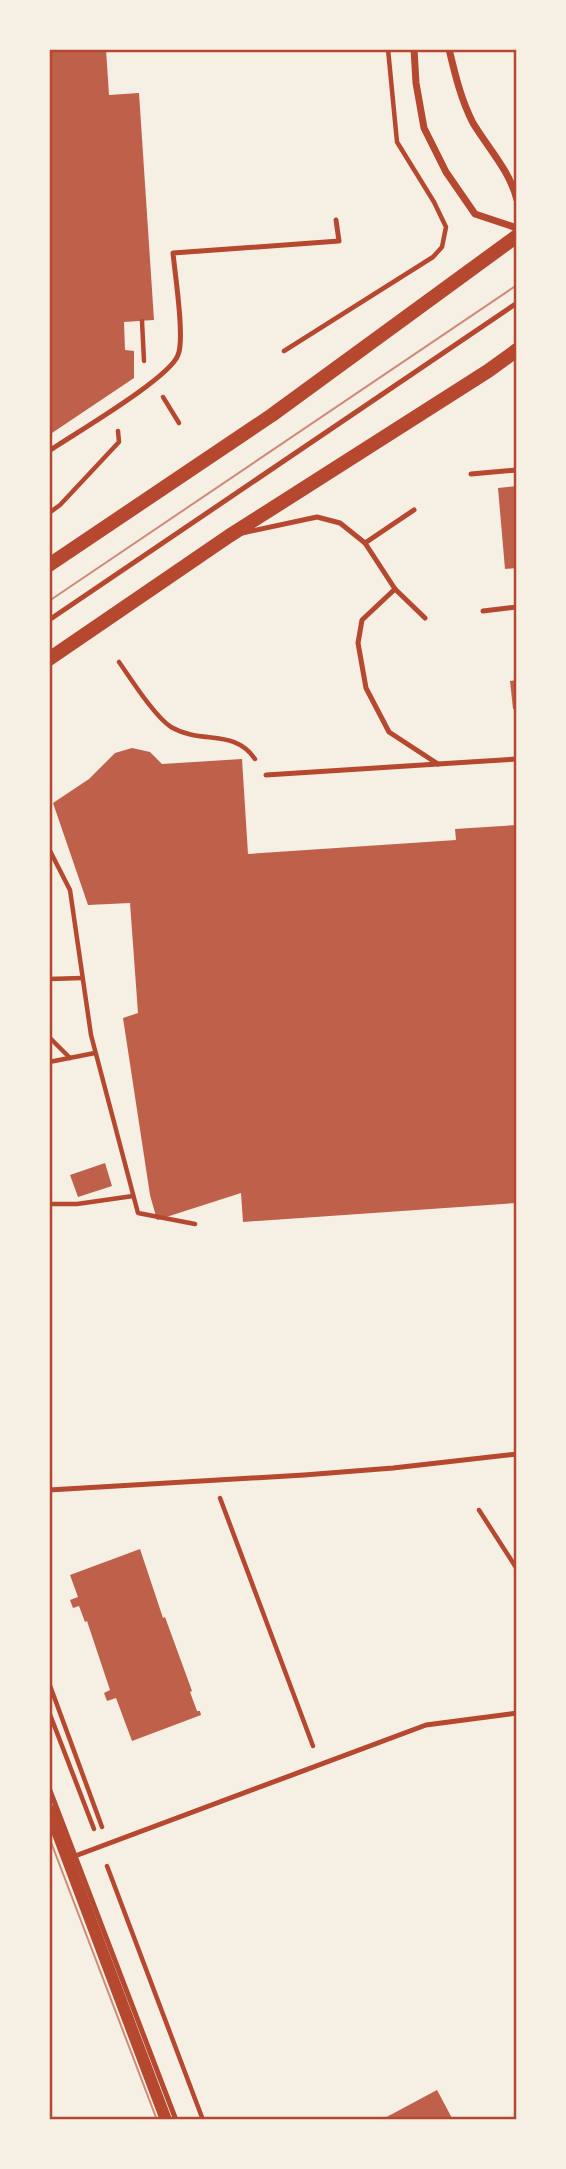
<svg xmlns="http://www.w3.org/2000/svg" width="566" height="2169" viewBox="0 0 566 2169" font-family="'Fira Sans Condensed',sans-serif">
  <rect width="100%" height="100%" fill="#f6efe4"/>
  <g fill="#bf614a">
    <polygon points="49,49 106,49 109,95 139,93 154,320 124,322 125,350 134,351 134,378 49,435"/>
    <polygon points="517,486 517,568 505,569 498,488"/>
    <polygon points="517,680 517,708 513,709 510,681"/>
    <polygon points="132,748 150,752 162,764 242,759 248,854 456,840 455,829 517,825 517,1203 243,1222 241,1193 157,1220 150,1195 123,1018 138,1013 130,903 88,905 53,803 89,779 115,753"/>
    <polygon points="105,1163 112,1186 78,1197 70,1175"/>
    <polygon points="140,1549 163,1618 165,1617 192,1691 190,1692 197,1711 200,1711 201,1715 132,1741 116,1698 107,1701 104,1693 110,1690 87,1621 85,1622 79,1606 73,1608 70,1600 78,1597 70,1575"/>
    <polygon points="437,2090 453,2120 381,2120"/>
  </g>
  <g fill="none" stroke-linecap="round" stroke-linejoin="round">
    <g stroke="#b5482f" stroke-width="4.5">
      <polyline points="142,321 144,361"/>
      <polyline points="284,351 433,257 442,247 446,227 434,202 397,142 388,49"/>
      <polyline points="163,397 179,423"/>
      <polyline points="49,513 60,505 119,442 118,431"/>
      <path d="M119,662c12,17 36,55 52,65 31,18 63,1 84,32"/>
      <polyline points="49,849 70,890 91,1035 138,1213 195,1224"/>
      <polyline points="49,979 82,978"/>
      <polyline points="49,1037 70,1058"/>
      <polyline points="49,1062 95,1053"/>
      <polyline points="49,1204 77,1204 133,1196"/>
      <polyline points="220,1498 313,1746"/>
      <polyline points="479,1510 517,1569"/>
      <polyline points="49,1683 102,1827"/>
      <polyline points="49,1712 94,1829"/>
      <polyline points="107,1866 203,2120"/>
    </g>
    <g stroke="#b5482f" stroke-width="5">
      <path d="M49,451c25,-17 121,-73 129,-96 7,-16 -3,-81 -5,-102l166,-12 -3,-21"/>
      <polyline points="471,474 517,470"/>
      <polyline points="242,533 317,517 340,523 365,543 395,589 425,618"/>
      <polyline points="365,543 414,510"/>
      <polyline points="395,589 362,620 358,643 366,688 389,732 438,764 517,759"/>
      <polyline points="483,611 517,607"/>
      <polyline points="49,620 517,303"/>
      <polyline points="266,775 438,764"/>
      <polyline points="49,1490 304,1475 393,1468 517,1454"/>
      <polyline points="49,1788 176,2120"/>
      <polyline points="67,1859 426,1725 517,1713"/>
    </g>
    <g stroke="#b5482f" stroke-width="7">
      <polyline points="414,49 416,83 424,128 446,172 475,214 517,228"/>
      <path d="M449,49c6,25 12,51 24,74 15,25 37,48 44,77"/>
    </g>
    <polyline stroke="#b5482f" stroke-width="12" points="49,1810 166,2120"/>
    <g stroke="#b5482f" stroke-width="14">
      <polyline points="49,565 272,415 517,236"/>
      <polyline points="49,659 229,536 488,371 517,350"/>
    </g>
    <g stroke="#cf8b77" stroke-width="2">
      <polyline points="49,601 517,285"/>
      <polyline points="49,1837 157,2120"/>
    </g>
  </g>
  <rect width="566" height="2169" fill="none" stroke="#f6efe4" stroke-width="102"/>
  <rect x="51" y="51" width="464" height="2067" fill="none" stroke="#b5482f" stroke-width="2.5"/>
</svg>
